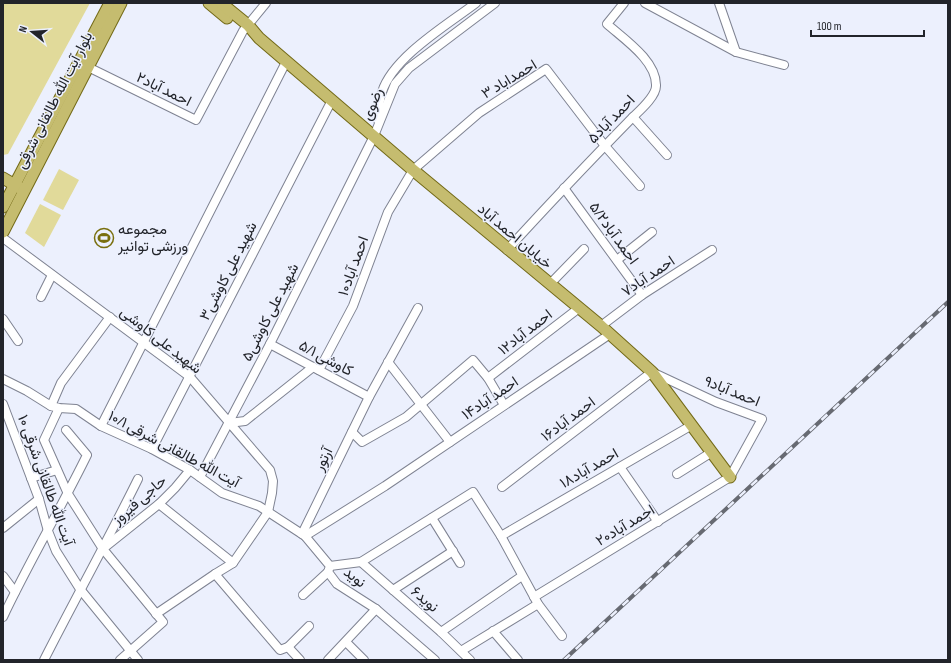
<svg xmlns="http://www.w3.org/2000/svg" width="951" height="663" viewBox="0 0 951 663" font-family="'Sofia Sans Condensed',Vazirmatn,sans-serif">
  <rect width="100%" height="100%" fill="#ecf0fd"/>
  <g fill="#e1da9a">
    <polygon points="3,3 90,3 8,154 3,155"/>
    <polygon points="59,169 79,180 63,210 43,200"/>
    <polygon points="40,204 61,215 44,247 25,233"/>
  </g>
  <g fill="none" stroke-linecap="round" stroke-linejoin="round">
    <defs>
      <g id="minor">
        <polyline points="645,3 736,52 784,65"/>
        <polyline points="719,3 736,52"/>
        <polyline points="88,67 196,120 243,31 266,3"/>
        <polyline points="633,117 667,155"/>
        <path d="M377,119c2,-8 2,-18 5,-27 11,-35 65,-67 94,-89"/>
        <polyline points="564,188 642,295"/>
        <polyline points="3,238 190,377 270,470 273,481 272,493 268,512 233,563 215,574 156,614"/>
        <path d="M507,250c41,-45 82,-88 124,-131 7,-7 25,-22 25,-33 1,-25 -32,-47 -49,-62l17,-21"/>
        <polyline points="617,260 652,232"/>
        <polyline points="550,284 584,249"/>
        <polyline points="41,297 52,275"/>
        <polyline points="3,319 18,341"/>
        <polyline points="601,326 642,295 712,250"/>
        <polyline points="270,344 369,397"/>
        <polyline points="388,362 450,442"/>
        <polyline points="319,370 353,306 388,212 413,170 479,113 546,69 605,146 640,186"/>
        <polyline points="488,378 579,308"/>
        <polyline points="3,379 27,391 51,406 59,408 76,409 101,426 152,449 190,470 222,493 259,506 305,536 330,566 328,572 337,584 376,609 435,660"/>
        <polyline points="3,404 39,499 48,531 56,551 80,589 138,660"/>
        <polyline points="51,406 61,383 110,317"/>
        <polyline points="59,408 44,440 68,494 103,549 163,622 120,660"/>
        <polyline points="229,423 245,421 313,367"/>
        <polyline points="101,426 286,62"/>
        <polyline points="352,432 362,442 406,417 473,360 488,378 504,405"/>
        <polyline points="152,449 332,100"/>
        <polyline points="620,467 658,522"/>
        <polyline points="677,474 712,452"/>
        <polyline points="200,477 270,344 374,136 395,84 409,68 495,3"/>
        <polyline points="31,478 57,470"/>
        <polyline points="502,487 652,372 716,402 762,419 730,477 534,597"/>
        <polyline points="159,504 233,563"/>
        <polyline points="432,518 460,563"/>
        <polyline points="3,528 39,499"/>
        <polyline points="302,534 369,397 418,308"/>
        <polyline points="305,536 385,486 610,334"/>
        <polyline points="501,536 692,425"/>
        <polyline points="105,547 159,504 175,488 190,470"/>
        <polyline points="361,562 441,632 470,660"/>
        <polyline points="330,566 361,562 473,492 501,536 538,604 562,636"/>
        <polyline points="215,574 280,650 288,647 309,626"/>
        <polyline points="3,576 15,592"/>
        <polyline points="393,590 453,551"/>
        <polyline points="303,595 328,572"/>
        <path d="M3,617c26,-55 57,-107 84,-162l-21,-25"/>
        <polyline points="493,631 518,660"/>
        <polyline points="441,632 522,576"/>
        <polyline points="346,642 364,660"/>
        <polyline points="288,647 300,660"/>
        <polyline points="461,651 538,604"/>
        <path d="M44,660c31,-61 64,-120 94,-181"/>
        <polyline points="328,660 376,609"/>
      </g>
      <g id="major">
        <polyline points="209,3 227,18"/>
        <polyline points="221,3 248,25 259,38 413,170 601,326 652,372 730,477"/>
        <polyline points="3,178 20,188"/>
        <polyline points="3,207 110,3"/>
        <polyline points="3,232 121,3"/>
      </g>
    </defs>
    <use href="#minor" stroke="#7f8392" stroke-width="10"/>
    <use href="#major" stroke="#736a18" stroke-width="13"/>
    <use href="#minor" stroke="#fff" stroke-width="8"/>
    <use href="#major" stroke="#c5bc6f" stroke-width="11"/>
    <defs>
      <polyline id="rail" points="564,660 948,302"/>
    </defs>
    <use href="#rail" stroke="#676a72" stroke-width="4"/>
    <use href="#rail" stroke="#ecf0fd" stroke-width="2.5" stroke-dasharray="8" stroke-linecap="butt"/>
  </g>
  <defs>
    <symbol id="stadium-ring" viewBox="-11 -11 22 22"><circle r="9.5" fill="#ecf0fd" stroke="#796f0e" stroke-width="1.5"/><path d="M0-5a6.5 5 0 1 0 0 10a6.5 5 0 1 0 0-10ZM-3.5-1.8h7v3.6h-7Z" fill="#796f0e"/></symbol>
  </defs>
  <g fill-rule="evenodd">
    <use href="#stadium-ring" x="93" y="227" width="22" height="22"/>
  </g>
  <g text-anchor="middle" stroke-width="3" stroke-linejoin="round" paint-order="stroke">
    <g font-size="15" fill="#22242a" stroke="#ecf0fd">
      <text transform="translate(509 79) rotate(-31)" y="5">احمداباد ۳</text>
      <text transform="translate(164 89) rotate(26)" y="5">احمد آباد۲</text>
      <text transform="translate(54 100) rotate(-63)" y="5">بلوار آیت الله طالقانی شرقی</text>
      <text transform="translate(372 104) rotate(-68)" y="5">رضوی</text>
      <text transform="translate(611 119) rotate(-46)" y="5">احمد آباد۵</text>
      <text transform="translate(614 233) rotate(54)" y="5">احمد آباد۵/۲</text>
      <text transform="translate(515 236) rotate(40)" y="5">خیابان احمد آباد</text>
      <text transform="translate(353 266) rotate(-70)" y="5">احمد آباد۱۰</text>
      <text transform="translate(228 271) rotate(-63)" y="5">شهید علی کاوشی۳</text>
      <text transform="translate(648 276) rotate(-34)" y="5">احمد آباد۷</text>
      <text transform="translate(270 312) rotate(-63)" y="5">شهید علی کاوشی۵</text>
      <text transform="translate(525 332) rotate(-38)" y="5">احمد آباد۱۲</text>
      <text transform="translate(161 340) rotate(38)" y="5">شهید علی کاوشی</text>
      <text transform="translate(326 358) rotate(28)" y="5">کاوشی ۵/۱</text>
      <text transform="translate(732 391) rotate(22)" y="5">احمد آباد۹</text>
      <text transform="translate(490 398) rotate(-34)" y="5">احمد آباد۱۴</text>
      <text transform="translate(568 419) rotate(-37)" y="5">احمد آباد۱۶</text>
      <text transform="translate(174 449) rotate(28)" y="5">آیت الله طالقانی شرقی ۱۰/۱</text>
      <text transform="translate(323 459) rotate(-64)" y="5">آرتور</text>
      <text transform="translate(589 468) rotate(-30)" y="5">احمد آباد۱۸</text>
      <text transform="translate(46 480) rotate(70)" y="5">آیت الله طالقانی شرقی ۱۰</text>
      <text transform="translate(139 500) rotate(-41)" y="5">حاجی فیروز</text>
      <text transform="translate(625 525) rotate(-31)" y="5">احمد آباد۲۰</text>
      <text transform="translate(355 577) rotate(38)" y="5">نوید</text>
      <text transform="translate(425 599) rotate(41)" y="5">نوید۶</text>
    </g>
    <g font-size="15" fill="#22242a" stroke="#ecf0fd" text-anchor="start">
      <text x="118" y="234">مجموعه<tspan x="118" dy="17">ورزشی توانیر</tspan></text>
    </g>
  </g>
  <rect width="951" height="663" fill="none" stroke="#22242a" stroke-width="8"/>
  <g transform="translate(32 32) rotate(287)" stroke="#ecf0fd" stroke-width="3" paint-order="stroke">
  <path d="M0-3L7 15L0 10L-7 15Z" fill="#22242a"/>
  <text y="-6" font-size="11" font-weight="bold" text-anchor="middle" fill="#22242a">N</text>
  </g>
  <path d="M811 30v6h113v-6" fill="none" stroke="#22242a" stroke-width="2"/>
  <text x="817" y="30" font-size="12" fill="#22242a" stroke="#ecf0fd" stroke-width="3" paint-order="stroke">100 m</text>
</svg>
